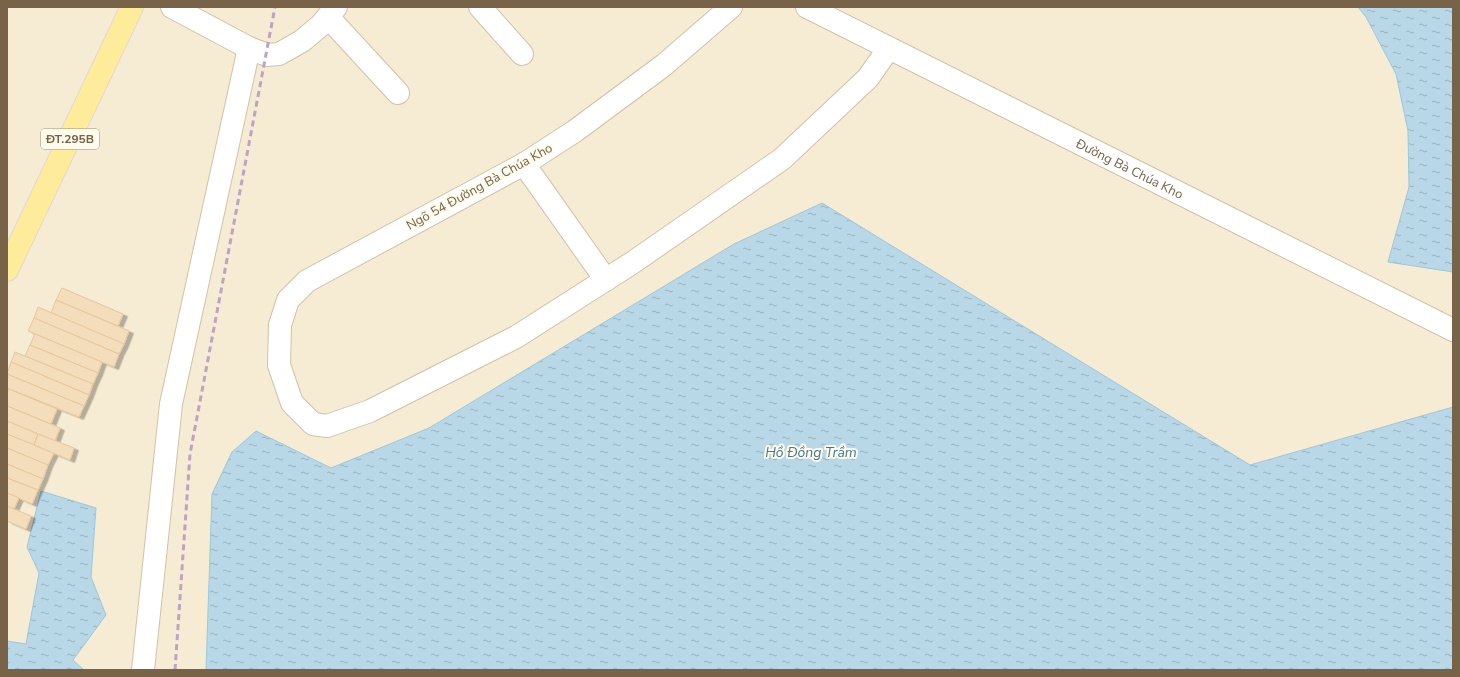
<svg xmlns="http://www.w3.org/2000/svg" width="1460" height="677" viewBox="0 0 1460 677" font-family="'Nunito Sans',sans-serif">
  <defs>
    <pattern id="water-ripples" width="26" height="14" patternUnits="userSpaceOnUse"><rect width="26" height="14" fill="#b8d8e8"/><path d="M2 4q2-2 4 0t4 0M15 11q2-2 4 0t4 0" fill="none" stroke="#9ab3be"/></pattern>
    <filter id="shadow"><feDropShadow dx="4.5" dy="2.5" stdDeviation="0" flood-color="#0004"/></filter>
  </defs>
  <rect width="100%" height="100%" fill="#fdf8e5"/>
  <rect fill="#f6ecd3" x="7" y="7" width="1446" height="663"/>
  <g fill="url(#water-ripples)" stroke="#9ec6db">
    <polygon points="1358,7 1453,7 1453,272 1388,262 1409,187 1408,131 1396,74 1366,17"/>
    <polygon points="822,203 1250,465 1453,407 1453,670 206,670 212,494 232,452 256,431 331,468 429,428 734,244"/>
    <polygon points="41,491 96,508 91,577 106,615 73,660 84,670 7,670 7,641 26,644 39,573 27,547"/>
  </g>
  <g fill="#f4ddbb" stroke="#e8c69a" filter="url(#shadow)">
    <polygon points="62,288 123,314 118,326 56,300"/>
    <polygon points="56,300 129,331 124,344 51,313"/>
    <polygon points="38,307 124,344 119,354 34,318"/>
    <polygon points="34,318 119,354 114,367 28,331"/>
    <polygon points="35,334 102,362 98,373 30,345"/>
    <polygon points="30,345 98,373 93,384 25,356"/>
    <polygon points="15,352 93,384 89,395 11,362"/>
    <polygon points="11,362 89,395 84,406 7,374"/>
    <polygon points="7,374 84,406 79,417 7,388"/>
    <polygon points="9,389 57,409 51,424 7,406 7,393"/>
    <polygon points="7,406 60,428 55,441 7,421"/>
    <polygon points="7,421 38,434 34,445 7,434"/>
    <polygon points="7,434 54,453 48,465 7,448"/>
    <polygon points="38,434 74,448 70,460 34,445"/>
    <polygon points="7,448 48,465 43,479 7,464"/>
    <polygon points="7,464 43,479 38,490 7,478"/>
    <polygon points="7,478 38,490 32,504 7,493"/>
    <polygon points="7,493 19,498 14,509 7,506"/>
    <polygon points="7,506 31,516 26,529 7,521"/>
  </g>
  <g fill="none" stroke-linecap="round" stroke-linejoin="round">
    <defs>
      <g id="minor">
        <polyline points="480,7 522,54"/>
        <polyline points="731,7 664,65 575,131 524,164 307,281 288,300 280,325 279,365 292,403 313,424 327,426 370,411 516,337 632,263 782,159 868,78 889,48"/>
        <polyline points="328,17 398,93"/>
        <polyline points="524,164 606,280"/>
        <polyline points="143,670 171,404 249,48"/>
      </g>
      <g id="tertiary">
        <polyline points="172,7 249,48 267,55 279,54 302,41 321,25 336,7"/>
        <path id="s1" d="M807,7l646,323"/>
      </g>
      <polyline id="primary" points="7,270 132,7"/>
    </defs>
    <use href="#minor" stroke="#d0c2aa" stroke-width="24"/>
    <use href="#tertiary" stroke="#d0c2aa" stroke-width="24"/>
    <use href="#primary" stroke="#dfd9d3" stroke-width="24"/>
    <use href="#minor" stroke="#fff" stroke-width="22"/>
    <use href="#tertiary" stroke="#fff" stroke-width="22"/>
    <use href="#primary" stroke="#ffec9a" stroke-width="22"/>
    <polyline stroke="#bea2c8" stroke-width="3" stroke-dasharray="6 4" stroke-linecap="butt" points="175,670 190,454 275,7"/>
  </g>
  <g text-anchor="middle" stroke-width="4" stroke-linejoin="round" paint-order="stroke">
    <rect fill="#fffbec" stroke="#a09079" stroke-width="1" x="41" y="129" width="58" height="20" rx="3"/>
    <g font-size="12" font-weight="bold" fill="#786248">
      <text x="70" y="143">ĐT.295B</text>
    </g>
    <g font-size="13" fill="#786248" stroke="#fffbec">
      <text dy="5" stroke="none"><textPath href="#s1" startOffset="361">Đường Bà Chúa Kho</textPath></text>
      <text transform="translate(479 186) rotate(-29)" y="5">Ngõ 54 Đường Bà Chúa Kho</text>
    </g>
    <g font-size="14" font-style="italic" fill="#437894" stroke="#fffbec">
      <text x="811" y="457">Hồ Đồng Trầm</text>
    </g>
  </g>
  <rect width="1460" height="677" fill="none" stroke="#786248" stroke-width="16"/>
</svg>
